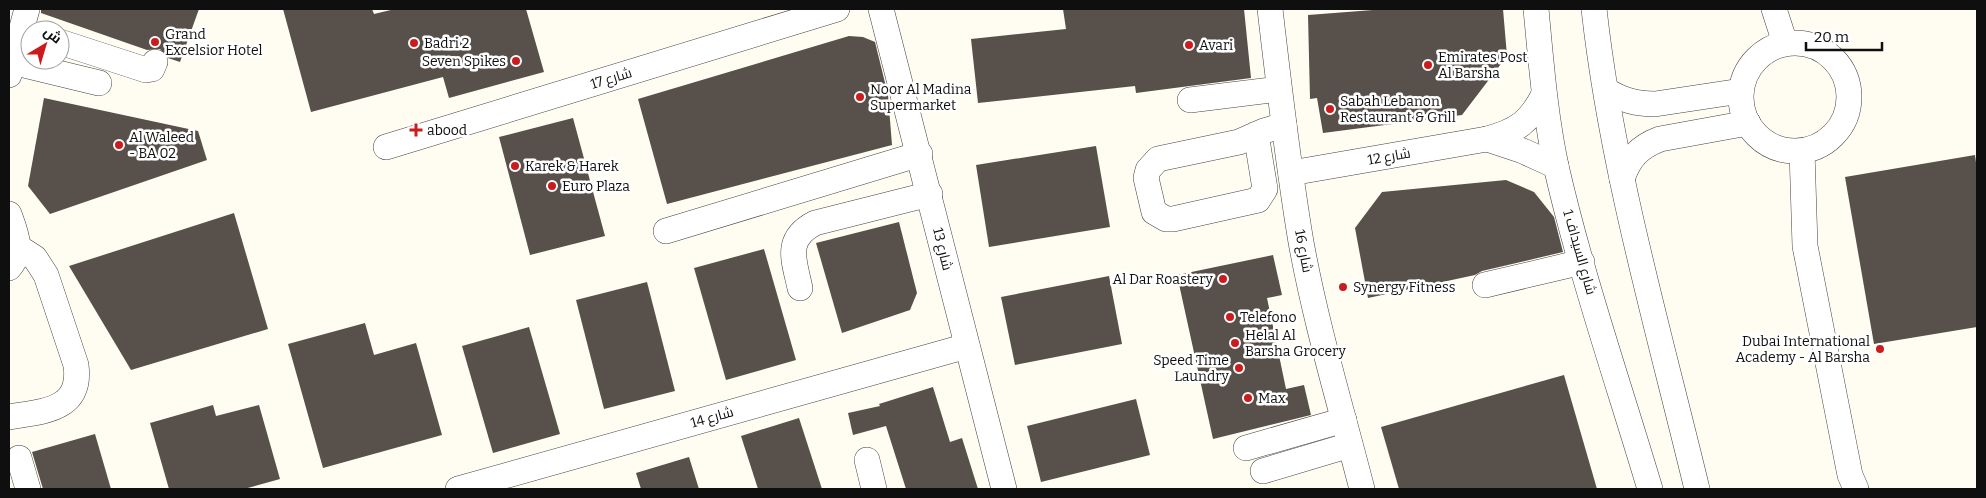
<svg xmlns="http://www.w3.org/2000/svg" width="1986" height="498" viewBox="0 0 1986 498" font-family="Bitter,Cairo,serif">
  <rect width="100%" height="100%" fill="#fffdf1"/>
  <g fill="#58504a">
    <polygon points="41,9 199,9 180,62 168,58 160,49 147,50 41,13"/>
    <polygon points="283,9 372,9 374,14 395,9 526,9 544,72 449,98 443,77 311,112"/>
    <polygon points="1063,9 1244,9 1251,78 1136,93 1135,86 978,103 971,39 1066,29"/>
    <polygon points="1386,9 1503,9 1507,56 1462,115 1323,133 1317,98 1310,99 1308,15"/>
    <polygon points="849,36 863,37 875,42 888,95 892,145 667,204 638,99"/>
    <polygon points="44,98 198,131 207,160 50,214 28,186"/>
    <polygon points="573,118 605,236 530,255 499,137"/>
    <polygon points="1096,146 1110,227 989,247 976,165"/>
    <polygon points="1975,155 1977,170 1977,327 1874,344 1845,177"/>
    <polygon points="1506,180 1534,192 1554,217 1563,252 1482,271 1475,275 1368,298 1355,228 1382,192"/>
    <polygon points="234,213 268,329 131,370 69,266"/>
    <polygon points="899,222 917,293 910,310 842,333 816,243"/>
    <polygon points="764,249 796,360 726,380 694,268"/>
    <polygon points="1273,255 1282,295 1267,298 1286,389 1304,385 1311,415 1213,439 1177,275"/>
    <polygon points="1109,276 1122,344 1015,365 1001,297"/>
    <polygon points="647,282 675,391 604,409 576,300"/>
    <polygon points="365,323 374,355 416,343 442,435 323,468 288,344"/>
    <polygon points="529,327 560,434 493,453 462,346"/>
    <polygon points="1564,375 1597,489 1399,489 1381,427"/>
    <polygon points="933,387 950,442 962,438 978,489 906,489 886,426 853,435 848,413 880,406 879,404"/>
    <polygon points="1136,399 1150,455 1041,482 1027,426"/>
    <polygon points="213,405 216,416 259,405 280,479 244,489 169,489 150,423"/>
    <polygon points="799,418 822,489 758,489 741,436"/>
    <polygon points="95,434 111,489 43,489 32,452"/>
    <polygon points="689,457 699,489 641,489 636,473"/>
  </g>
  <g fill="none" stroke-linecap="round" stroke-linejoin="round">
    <defs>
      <g id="minor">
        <polyline points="881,9 1004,489"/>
        <path d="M1270,9c9,78 18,156 31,233 15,83 40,165 61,247"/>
        <path d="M1536,9c5,52 9,105 20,157 25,109 62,216 94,323"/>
        <path d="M1594,9c18,162 65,322 103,480"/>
        <polyline points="1774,9 1785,43"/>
        <polyline points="60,42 146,70 152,69 155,62"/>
        <circle cx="1795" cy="97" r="54"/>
        <polyline points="12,62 99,83"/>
        <polyline points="9,75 27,9"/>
        <path d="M1606,90c16,10 30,14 49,14l86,-13"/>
        <polyline points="1190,100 1279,89"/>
        <polyline points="1256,134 1265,189 1258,200 1173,219 1166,219 1154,212 1146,178 1148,170 1158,159 1239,142 1264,131 1284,125"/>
        <polyline points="1487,139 1523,151 1556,166"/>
        <polyline points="386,147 837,9"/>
        <polyline points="1802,151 1805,246 1850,475 1856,489"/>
        <path d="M1291,173l196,-34c30,-8 43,-17 57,-45"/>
        <path d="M1622,179c7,-21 17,-32 38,-40l88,-16"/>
        <path d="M9,214c7,19 15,37 0,54"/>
        <polyline points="666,231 920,154"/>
        <polyline points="1485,285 1582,262"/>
        <path d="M800,288c-6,-28 -16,-49 15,-65l115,-29"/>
        <path d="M9,417c34,-6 73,-6 67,-52l-30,-90 -11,-17 -17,-11"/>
        <polyline points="1246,448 1344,420"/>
        <polyline points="19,458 28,489"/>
        <polyline points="867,460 874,489"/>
        <polyline points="1263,471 1350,445"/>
        <polyline points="458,489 967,346"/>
      </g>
    </defs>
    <use href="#minor" stroke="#424242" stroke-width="26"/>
    <use href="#minor" stroke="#fff" stroke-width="25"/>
  </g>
  <g fill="#ca1c1c" stroke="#fff" stroke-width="2">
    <circle cx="155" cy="42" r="5"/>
    <circle cx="414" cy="43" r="5"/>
    <circle cx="1189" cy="45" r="5"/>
    <circle cx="516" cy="61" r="5"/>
    <circle cx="1428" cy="65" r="5"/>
    <circle cx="860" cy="97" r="5"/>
    <circle cx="1330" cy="109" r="5"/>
    <path d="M413.5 122.5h5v5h5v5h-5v5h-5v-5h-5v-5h5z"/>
    <circle cx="119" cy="145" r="5"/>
    <circle cx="515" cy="166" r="5"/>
    <circle cx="552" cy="186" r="5"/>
    <circle cx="1223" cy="279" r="5"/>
    <circle cx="1343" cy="287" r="5"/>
    <circle cx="1230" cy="317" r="5"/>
    <circle cx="1235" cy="343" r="5"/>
    <circle cx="1880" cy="349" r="5"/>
    <circle cx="1239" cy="368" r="5"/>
    <circle cx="1248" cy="398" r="5"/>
  </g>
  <g text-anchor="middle" stroke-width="5" stroke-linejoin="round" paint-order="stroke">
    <g font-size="14" fill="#0f0f0f" stroke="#fff" text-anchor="start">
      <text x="165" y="39">Grand<tspan x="165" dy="16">Excelsior Hotel</tspan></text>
      <text x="424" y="48">Badri 2</text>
      <text x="1199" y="50">Avari</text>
      <text x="1438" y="62">Emirates Post<tspan x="1438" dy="16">Al Barsha</tspan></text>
      <text x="506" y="66" text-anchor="end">Seven Spikes</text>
      <text x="870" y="94">Noor Al Madina<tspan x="870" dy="16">Supermarket</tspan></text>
      <text x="1340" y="106">Sabah Lebanon<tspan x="1340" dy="16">Restaurant &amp; Grill</tspan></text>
      <text x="427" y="135">abood</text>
      <text x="129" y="142">Al Waleed<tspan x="129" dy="16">- BA 02</tspan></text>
      <text x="525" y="171">Karek &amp; Harek</text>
      <text x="562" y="191">Euro Plaza</text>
      <text x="1213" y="284" text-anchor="end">Al Dar Roastery</text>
      <text x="1353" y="292">Synergy Fitness</text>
      <text x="1240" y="322">Telefono</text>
      <text x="1245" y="340">Helal Al<tspan x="1245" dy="16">Barsha Grocery</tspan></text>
      <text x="1870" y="346" text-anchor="end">Dubai International<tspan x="1870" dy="16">Academy - Al Barsha</tspan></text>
      <text x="1229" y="365" text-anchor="end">Speed Time<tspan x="1229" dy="16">Laundry</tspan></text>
      <text x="1258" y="403">Max</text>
    </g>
    <g font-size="14" fill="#0f0f0f" stroke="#fff">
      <text transform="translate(611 78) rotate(-17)" y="5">شارع 17</text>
      <text transform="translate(1389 156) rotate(-10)" y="5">شارع 12</text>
      <text transform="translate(943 249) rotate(76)" y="5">شارع 13</text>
      <text transform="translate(1304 251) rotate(79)" y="5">شارع 16</text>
      <text transform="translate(1580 252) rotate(74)" y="5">شارع السيداف 1</text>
      <text transform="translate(712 417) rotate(-16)" y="5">شارع 14</text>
    </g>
  </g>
  <rect width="1986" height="498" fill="none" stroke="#0f0f0f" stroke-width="20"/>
  <g transform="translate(45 45) rotate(38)"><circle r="24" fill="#ffffff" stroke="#9f9f9f"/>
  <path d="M0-4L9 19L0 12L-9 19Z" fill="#ca1c1c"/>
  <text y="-8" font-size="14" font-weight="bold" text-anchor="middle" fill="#0f0f0f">ش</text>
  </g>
  <path d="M1806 42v8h76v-8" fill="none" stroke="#0f0f0f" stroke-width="2.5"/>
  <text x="1814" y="42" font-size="15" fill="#0f0f0f" stroke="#ffffff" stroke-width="4" paint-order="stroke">20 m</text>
</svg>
